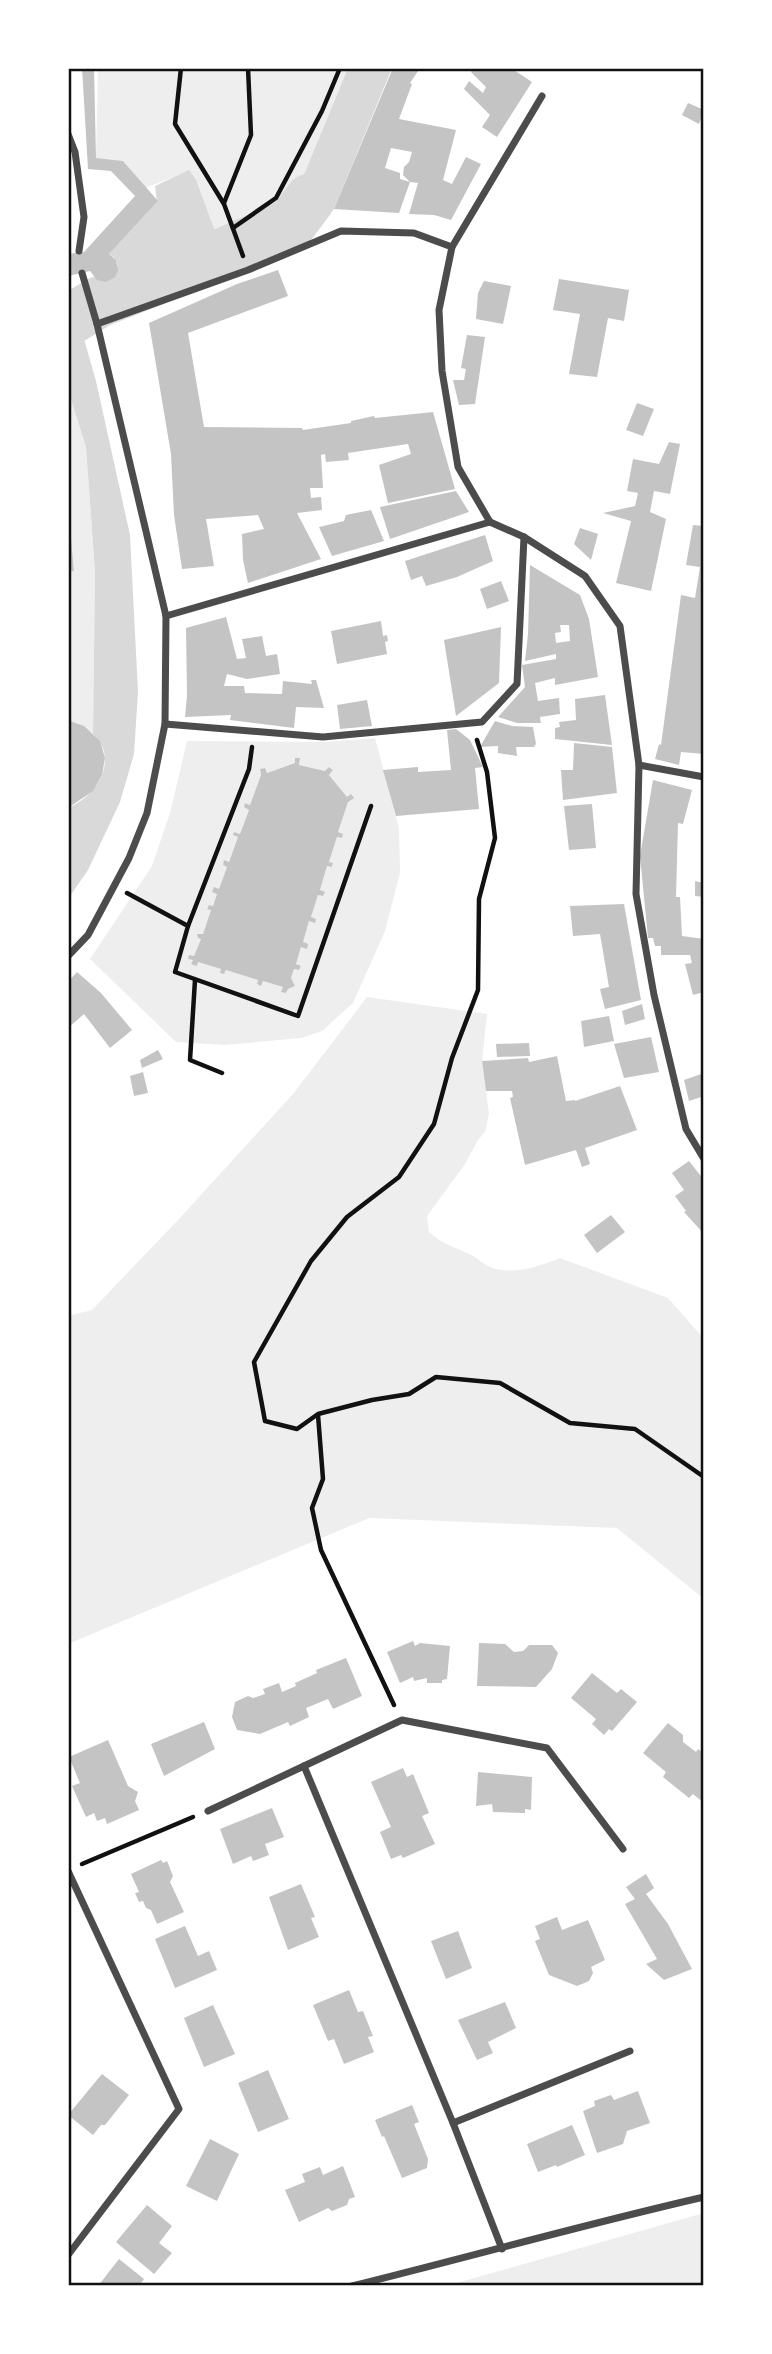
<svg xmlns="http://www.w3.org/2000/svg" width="772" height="2354" viewBox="0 0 772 2354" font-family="'Roboto Condensed',sans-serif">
  <rect width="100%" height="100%" fill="#fff"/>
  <g fill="#eee" fill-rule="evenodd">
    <polygon points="98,68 348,68 291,206 224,253 189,171 145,188 123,161 96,158"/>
    <polygon points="68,390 86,447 95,571 93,734 78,723 68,720 68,571 74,570 71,538 68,538"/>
    <path d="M375,738l24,90 1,45 -15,58 -32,72 -31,28 -21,7 -76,7 -49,-3 -86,-83 62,-93 18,-53 17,-72 138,1zM296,758l4,1 -1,6 26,6 5,-4 3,3 -4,5 18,22 1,5 -10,30 5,2 -1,4 -5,-1 -8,25 4,1v4l-6,-1 -7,24 4,2 -1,4 -5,-1 -7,22 5,2 -1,3 -6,-1 -13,43 5,2 -2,4 -5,-1 -3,9 4,8 -7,3 -2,4 -4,-1 1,-5 -20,-6 -2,4 -4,-1 1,-4 -32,-10 -2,4 -4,-1 1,-4 -23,-7 -1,3 -9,-7 2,-3 4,1 7,-17 -3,-1 -1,-4h6l8,-24 -4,-2 2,-3 4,1 4,-12 -4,-2 6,-3 8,-22 -4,-2 1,-4 5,1 9,-25 -5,-2 1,-3 6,2 9,-24 -5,-3 2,-4 4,2 11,-30 -1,-6 5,-1 2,5 28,-10z"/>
    <path d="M367,997l120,17 -5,47 7,53 -4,18 -7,8 -13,24 -38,52 2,16c13,12 23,14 38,21 7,2 12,8 19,12 22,12 52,2 74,-7l108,40 36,41v260l-87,-71 -248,-10 -301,126v-328l24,-6 86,-90 115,-126z"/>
    <polygon points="704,2213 704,2286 446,2286"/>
  </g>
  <g fill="#d9d9d9">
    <polygon points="348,68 392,68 334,209 311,231 263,254 254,234 274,222 291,206"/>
    <path d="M189,170l7,10 32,87 -121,46 -12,-27 20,-9c4,-10 4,-17 -6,-23l48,-52 -2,-16z"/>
    <path d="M68,311h8l20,70 34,154 8,157 -4,62 -14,48 -32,68 -20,29v-91c29,-12 52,-49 25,-74l2,-163 -9,-124 -18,-57z"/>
  </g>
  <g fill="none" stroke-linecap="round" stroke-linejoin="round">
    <polyline stroke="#d9d9d9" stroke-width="51" points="68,321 99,302 224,253 292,223 310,199"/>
  </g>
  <g fill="#c4c4c4" fill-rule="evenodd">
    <polygon points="82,68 94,68 96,158 123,161 158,201 109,254 116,260 118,270 115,277 106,282 97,280 90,271 68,276 68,254 84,252 135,196 111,171 88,169"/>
    <path d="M393,68h27l-10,15 2,1 -13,35 57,11 -13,50 9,4 14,-27 15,7 -30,56 -17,-5 -25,-1 9,-31 -8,-1 -11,31 -65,-4zM391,148l21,4 -3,10 -5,5 -1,8 7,7 -10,-3v-6l-15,-5z"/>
    <polygon points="473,68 511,68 532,82 497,137 482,127 490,115 464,89 469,81 483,93 486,87 471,72"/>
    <polygon points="688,103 704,110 699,124 682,115"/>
    <polygon points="278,270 288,296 188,333 204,427 302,428 303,430 351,423 351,421 374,416 375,418 433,412 455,489 388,503 379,465 411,454 408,444 348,453 349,460 326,462 325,454 321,455 323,488 310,488 311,498 321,497 322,510 297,513 321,559 248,583 243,560 242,534 264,529 258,515 206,519 214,566 182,569 174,515 171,454 149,323 237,284"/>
    <polygon points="559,279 629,290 624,321 608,318 597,377 569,374 580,314 553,310"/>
    <polygon points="484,281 511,286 503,324 476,319 478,293"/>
    <polygon points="467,335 485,337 475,404 459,405 453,380 464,380 466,369 461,368"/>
    <polygon points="637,403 654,409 643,436 626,430"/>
    <polygon points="669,442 680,444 670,494 654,491 650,512 666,519 651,591 616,583 631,521 603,513 635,506 638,493 627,491 633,459 659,464"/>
    <polygon points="456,491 469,512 390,539 380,507"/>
    <polygon points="371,510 384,541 332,556 319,527 344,521 346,515"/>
    <polygon points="693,525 704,526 704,754 681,752 679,765 655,759 659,744 661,745 681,595 695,598 700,567 686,565"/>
    <polygon points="580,528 598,534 591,560 574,544"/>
    <polygon points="485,535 493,561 457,577 426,586 422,576 411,580 405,561"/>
    <polygon points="68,538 71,538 74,571 68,571"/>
    <path d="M530,565l50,30 9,24 9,58 -43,8v-7l-20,5 3,18 21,-3 1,16 -20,3 1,6h-24l-19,-6 27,-30 -3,-22 34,-6v-5l-31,7 3,-27zM560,625h9l1,16 -14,2 -1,-10 6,-1z"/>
    <polygon points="501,581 509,601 487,609 480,589"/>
    <polygon points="226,617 237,659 246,658 242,639 262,636 266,656 277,654 280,674 247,679 227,674 224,686 244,686 245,693 282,694 283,681 312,684 311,680 316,680 324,708 296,707 294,728 230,720 231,715 185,717 187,695 186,628"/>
    <polygon points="381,621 383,636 387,635 388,641 385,642 387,654 337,664 331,631"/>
    <polygon points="501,627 499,683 456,716 444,640"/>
    <polygon points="605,695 612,745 555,739 555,728 560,727 559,722 576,720 575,699"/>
    <polygon points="367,700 372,726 340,729 337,705"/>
    <polygon points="68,720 84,726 100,741 105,758 102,775 93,791 68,808"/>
    <polygon points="495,721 512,726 533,727 536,744 534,747 516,747 517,756 498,753 498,746 480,747"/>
    <polygon points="456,729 470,740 483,767 475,768 479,809 396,816 383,770 418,767 418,772 451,770 447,730"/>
    <polygon points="574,743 612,747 617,793 563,800 561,770 573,770"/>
    <polygon points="295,758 300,758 299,765 325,771 329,767 333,770 329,775 347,797 351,794 354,798 348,802 338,832 343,834 342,838 337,837 329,862 333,863 332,867 327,866 320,890 325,892 323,896 318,895 311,917 316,919 315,923 309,921 303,942 308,944 307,949 301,947 296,964 301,966 299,970 294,969 291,978 295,986 288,989 286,993 281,992 283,987 263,981 261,986 257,984 258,980 226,970 224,974 220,973 221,969 198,962 197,966 191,964 193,960 188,959 189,955 194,956 201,939 198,938 197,934 203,934 211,910 207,909 209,905 213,906 217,894 212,892 214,887 219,889 227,867 223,865 224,860 229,862 238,837 233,835 234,832 240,834 249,810 244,807 245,803 250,805 261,775 260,769 265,768 267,773 295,763"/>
    <polygon points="653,780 692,790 683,824 678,823 676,897 680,897 682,936 704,939 704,992 693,995 685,964 692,963 690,955 661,955 661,946 655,946 653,938 648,938 640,856"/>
    <polygon points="592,804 596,848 569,850 564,806"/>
    <polygon points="695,881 704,883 704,897 695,896"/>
    <polygon points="624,904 641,1000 605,1009 600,989 609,987 600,934 573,936 570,906"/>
    <polygon points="77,972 101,993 132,1030 110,1048 84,1014 68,1028 68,982"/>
    <polygon points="642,1004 645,1019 625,1025 622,1011"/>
    <polygon points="609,1016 614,1041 584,1047 581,1021"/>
    <polygon points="651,1037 659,1072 624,1078 614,1044"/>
    <polygon points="529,1043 530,1056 497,1057 496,1044"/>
    <polygon points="158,1050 163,1059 142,1068 140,1060"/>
    <polygon points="557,1056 566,1101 575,1100 575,1101 620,1086 637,1130 585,1148 590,1164 582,1167 576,1150 525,1165 510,1098 513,1097 512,1091 486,1091 482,1061 528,1058 529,1062"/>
    <polygon points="143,1072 148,1093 134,1096 130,1076"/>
    <polygon points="704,1073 704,1096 689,1101 684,1080"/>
    <polygon points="689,1161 704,1180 704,1234 684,1212 686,1211 675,1196 684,1190 672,1173"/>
    <polygon points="611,1215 625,1232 597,1253 584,1235"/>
    <polygon points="413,1641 415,1646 420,1643 450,1646 447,1679 442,1680 442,1683 427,1683 427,1678 414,1681 413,1677 400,1683 387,1652"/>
    <polygon points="479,1643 505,1644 514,1652 523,1651 529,1645 552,1645 558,1653 552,1669 536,1687 477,1686"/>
    <polygon points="346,1658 362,1696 333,1709 328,1699 306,1708 309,1717 290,1726 288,1722 260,1734 237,1730 232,1717 235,1702 248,1696 253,1698 265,1694 263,1689 279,1683 282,1692 296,1686 295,1683 317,1673 316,1670"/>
    <polygon points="592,1673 617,1693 621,1689 637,1702 612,1731 609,1729 604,1735 592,1724 596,1719 571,1698"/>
    <polygon points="204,1722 215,1749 164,1776 151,1744"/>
    <polygon points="668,1723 683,1735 683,1742 696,1752 698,1749 704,1753 704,1803 693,1794 689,1798 663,1777 666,1772 643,1753"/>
    <polygon points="108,1740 128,1786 138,1792 135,1801 139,1810 107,1824 105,1818 97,1821 94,1813 86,1817 72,1786 80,1783 69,1757"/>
    <polygon points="403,1768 407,1777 413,1774 429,1813 422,1816 435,1844 403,1858 401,1855 391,1859 380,1832 391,1827 371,1782"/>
    <polygon points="478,1772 532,1777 531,1810 525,1809 525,1813 493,1812 492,1804 476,1806"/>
    <polygon points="272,1808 284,1837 265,1844 269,1855 253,1861 251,1856 233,1864 220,1829"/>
    <polygon points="161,1860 163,1863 167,1861 173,1876 170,1882 184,1912 157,1924 151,1910 146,1908 143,1901 139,1902 135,1893 139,1892 131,1874"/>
    <polygon points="646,1874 654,1888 646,1894 668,1924 692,1969 664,1980 646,1964 657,1959 625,1904 635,1899 626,1887"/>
    <polygon points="301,1884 315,1917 311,1918 319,1937 288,1950 269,1897"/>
    <polygon points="557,1917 562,1930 588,1920 605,1960 591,1967 593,1973 589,1981 577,1986 549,1975 535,1941 540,1939 535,1926"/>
    <polygon points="185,1926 198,1956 209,1951 217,1970 175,1988 155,1939"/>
    <polygon points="458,1931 472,1968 446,1979 431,1941"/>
    <polygon points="349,1990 358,2012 363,2011 373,2036 368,2037 374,2052 344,2064 334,2039 328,2041 313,2005"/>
    <polygon points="505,2002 516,2028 488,2042 493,2053 477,2060 458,2020"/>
    <polygon points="213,2005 235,2054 204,2067 184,2018"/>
    <polygon points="268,2070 289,2119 258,2132 238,2083"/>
    <polygon points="102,2074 129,2095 105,2125 101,2125 93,2135 68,2115"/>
    <polygon points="638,2091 650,2123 627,2131 623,2144 597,2153 583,2111 595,2106 594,2101 611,2095 614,2100"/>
    <polygon points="412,2105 419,2122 414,2124 428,2159 427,2168 402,2178 384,2136 382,2137 375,2120"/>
    <polygon points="572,2125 585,2155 557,2167 556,2165 538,2172 527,2144"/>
    <polygon points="210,2139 239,2154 217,2201 186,2186"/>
    <polygon points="343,2166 355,2197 349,2199 347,2205 332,2211 328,2208 299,2222 285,2190 305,2182 302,2174 320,2167 323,2175"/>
    <polygon points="147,2205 172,2226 159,2243 172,2253 154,2274 116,2242"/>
    <polygon points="119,2259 144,2279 139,2286 98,2286"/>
  </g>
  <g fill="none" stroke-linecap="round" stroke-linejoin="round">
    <g stroke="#111" stroke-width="4.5">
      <polyline points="181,68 175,124 224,204 243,256"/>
      <polyline points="224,203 251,135 248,68"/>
      <polyline points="233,228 276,198 322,111 340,68"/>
      <polyline points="477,740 487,772 495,838 479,899 478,990 452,1058 434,1124 399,1177 347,1217 311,1261 254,1362 265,1421 297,1429 318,1414 372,1400 409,1394 436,1377 500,1383 570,1423 635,1429 704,1477"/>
      <polyline points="127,893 188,926 175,972 298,1016 371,806"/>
      <polyline points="188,926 249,769 252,747"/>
      <polyline points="195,980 190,1060 222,1073"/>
      <polyline points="318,1415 323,1479 312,1508 321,1550 394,1705"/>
      <polyline points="82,1864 193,1817"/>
    </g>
    <g stroke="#4c4c4c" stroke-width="7">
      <polyline points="68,134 75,152 84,217 79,251"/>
      <polyline points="97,324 248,270 341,231 414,233 452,247"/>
      <polyline points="490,522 524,537 585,576 620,626 639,765 636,894 654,995 686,1129 704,1159"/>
      <polyline points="490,522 458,467 442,371 439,310 452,247 542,96"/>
      <polyline points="166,616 490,522"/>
      <polyline points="165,724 323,737 482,722 517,684 524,537"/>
      <polyline points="639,765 704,777"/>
      <polyline points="68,956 88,935 129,858 147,813 165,724 166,616 97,324 82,273"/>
      <polyline points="208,1811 304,1766"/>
      <polyline points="68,1871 179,2109 68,2255"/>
      <polyline points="453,2123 630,2051"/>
      <polyline points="502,2249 453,2123 304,1766 402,1720 547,1748 623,1849"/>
      <path d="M352,2286c117,-29 234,-62 352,-89"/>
    </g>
  </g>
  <rect width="772" height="2354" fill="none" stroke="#ffffff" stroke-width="140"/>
  <rect x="70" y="70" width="632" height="2214" fill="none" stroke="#111" stroke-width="2.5"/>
</svg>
